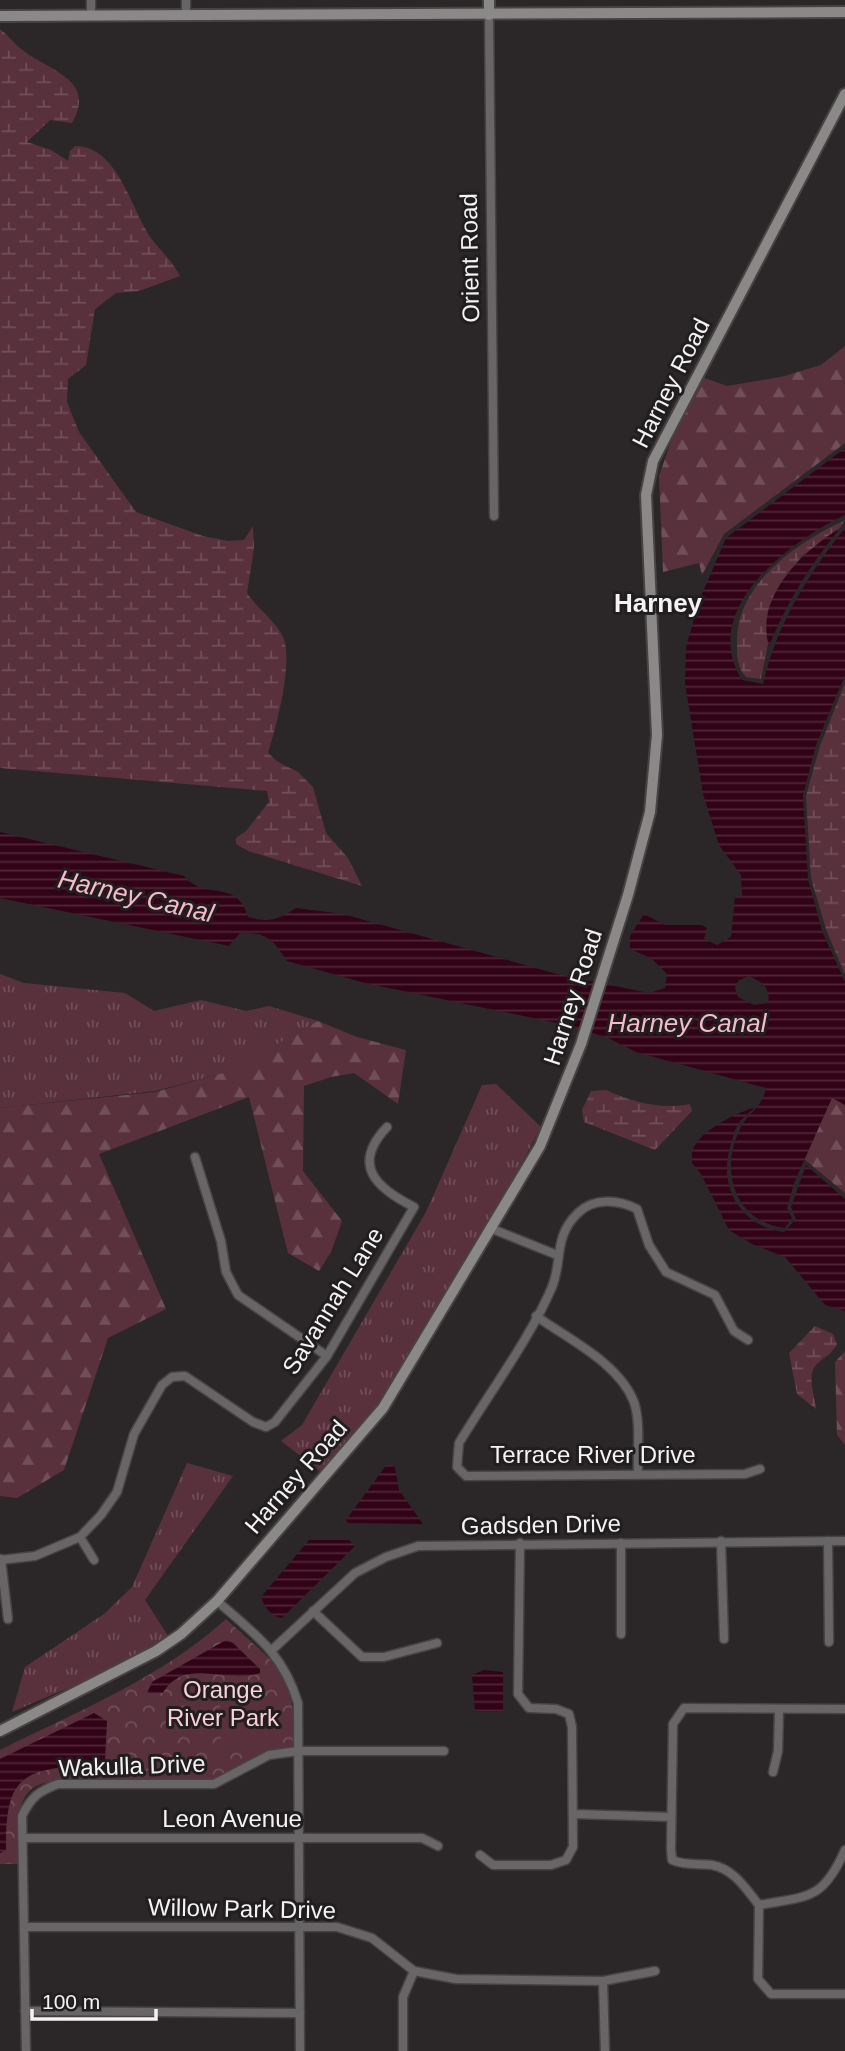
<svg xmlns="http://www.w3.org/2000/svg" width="845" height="2051" viewBox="0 0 845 2051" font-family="Arial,sans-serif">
  <defs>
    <pattern id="grass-tufts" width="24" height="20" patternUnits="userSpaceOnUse" patternTransform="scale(1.75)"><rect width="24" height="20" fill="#59313d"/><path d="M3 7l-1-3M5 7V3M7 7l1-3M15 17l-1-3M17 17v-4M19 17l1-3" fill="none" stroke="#714f5a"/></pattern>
    <pattern id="forest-firs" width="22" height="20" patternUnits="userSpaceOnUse" patternTransform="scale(1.75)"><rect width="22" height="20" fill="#59313d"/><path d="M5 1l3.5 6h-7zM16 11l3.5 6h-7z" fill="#714f5a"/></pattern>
    <pattern id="wetland-marsh" width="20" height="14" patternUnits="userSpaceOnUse" patternTransform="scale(1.75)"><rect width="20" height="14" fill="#59313d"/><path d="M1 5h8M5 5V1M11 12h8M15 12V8" fill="none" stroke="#714f5a"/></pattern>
    <pattern id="park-crowns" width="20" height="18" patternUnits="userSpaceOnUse" patternTransform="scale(1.75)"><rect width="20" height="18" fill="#59313d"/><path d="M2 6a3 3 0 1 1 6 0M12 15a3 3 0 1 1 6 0" fill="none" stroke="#714f5a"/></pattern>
    <pattern id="water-rules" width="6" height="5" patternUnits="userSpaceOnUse" patternTransform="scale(1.75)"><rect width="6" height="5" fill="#320216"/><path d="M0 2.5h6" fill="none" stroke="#502738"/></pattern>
  </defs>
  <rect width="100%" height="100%" fill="#2b2728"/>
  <g fill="url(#grass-tufts)">
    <polygon points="0,974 24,983 125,993 154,1011 201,1000 246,1011 269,1006 318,1021 231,1071 155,1091 0,1108"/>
    <polygon points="496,1084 541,1127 481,1239 392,1392 325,1475 281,1441 302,1425 426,1212 482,1085"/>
    <polygon points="187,1463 233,1476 145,1600 170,1639 129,1662 12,1712 25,1667 104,1614 132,1587"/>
  </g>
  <g fill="url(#forest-firs)">
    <polygon points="845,346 845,443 724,534 702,575 699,563 663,572 659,476 676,427 702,377 727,386 781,377 821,365"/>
    <polygon points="318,1021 357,1037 406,1050 398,1104 354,1073 331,1077 304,1086 303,1171 342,1221 331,1252 319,1271 288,1253 249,1097 99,1154 166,1309 108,1338 64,1470 17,1498 0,1496 0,1108 155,1092 230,1071"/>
    <polygon points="832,1097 845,1105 845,1193 804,1159"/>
    <polygon points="845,1351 845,1445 837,1435 835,1362"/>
  </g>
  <g fill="url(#wetland-marsh)">
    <path d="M0,29c9,7 15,16 25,23 28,20 71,29 47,71l-22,-3 -23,22 24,8 17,11 2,-10 5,-5c45,0 57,69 79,96 11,14 17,17 26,34l-41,15 -23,2 -21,16 -9,56 -18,14 -1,23 12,30 57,80 67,24 25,5 16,-1 9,-14 1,22 -7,45c10,15 26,26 35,42 13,23 -6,92 -14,118l10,9 20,10 15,15 13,46 22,25 14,28 -114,-35 -12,-7v-6l10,-7 23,-29 -2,-11 -267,-23z"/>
    <path d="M845,520l-5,8 -39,29 -22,30 -18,92 -15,-2c-10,-11 -9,-23 -9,-36 0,-58 61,-99 108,-121z"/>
    <polygon points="845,683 845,975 826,929 811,878 806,796 820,746"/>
    <path d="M606,1090c26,12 56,20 84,14l2,7 -37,39 -71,-28 -2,-12 9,-19z"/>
    <path d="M815,1326l18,8 4,10c-5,10 -13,13 -20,20 -11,10 -2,32 -1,45l-19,-15 -8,-41z"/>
  </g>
  <path fill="url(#park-crowns)" d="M226,1619c55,50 67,51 70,129l-85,33 -153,-1c-6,2 -16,3 -22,6 -24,13 -18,56 -18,78h-18v-114c78,-39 161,-72 226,-131z"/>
  <polygon fill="#59313d" points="261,1697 262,1743 221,1744 220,1698"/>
  <g fill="url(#water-rules)" fill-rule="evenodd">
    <path d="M845,448v67c-56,27 -147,94 -103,165l21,4c14,-60 44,-108 82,-156v147l-29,70 -13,50 5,84 14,52 23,51v123l-13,-7 -38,85 -7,25 5,10 -7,10c-50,-6 -66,-57 -45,-99 8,-17 21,-19 26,-41l-130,-36 -30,-15 -44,-13 -197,-41 -78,-22c-14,-22 -21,-29 -47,-28l-11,13 -229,-48v-66l184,44c20,25 54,2 64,41 21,6 30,3 48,-9l47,6 214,60 92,19 16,-5 2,-14 -16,-16 -21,-9v-13l14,-22 21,11h37l5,3 -3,11 13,6 14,-8 4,-40 7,-1 -1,-21 -22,-30 -16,-51 -18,-111 1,-36 13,-46 27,-63zM749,976c13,6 22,12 19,27l-14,2 -16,-8 -3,-9 4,-8z"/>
    <path d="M840,528c-30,37 -53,74 -71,118 -15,-49 34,-95 71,-118z"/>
    <path d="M755,1107c-5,5 -12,10 -16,16 -4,5 -6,14 -8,21 -14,42 9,82 53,88l12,-13 -5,-12 15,-42 39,34v112l-20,-6 -40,-48 -31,-12 -25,-15 -28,-56 -9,-11c0,-5 -1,-11 2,-16 9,-18 43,-34 61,-40z"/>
    <polygon points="387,1464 395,1467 399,1490 423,1524 348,1523 346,1520"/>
    <path d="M309,1540h40l6,6 -73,72c-11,-1 -18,-12 -21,-21z"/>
    <path d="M226,1640l7,3 27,26v4c-33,12 -75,-17 -97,20h-16l5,-11z"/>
    <polygon points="484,1670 503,1672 503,1712 475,1712 472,1675"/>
    <path d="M94,1713l13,8 -2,39 -6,3c-73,8 -94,6 -93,87l-6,3v-94z"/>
  </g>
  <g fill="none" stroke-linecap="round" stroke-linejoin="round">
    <defs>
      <g id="street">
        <polyline points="91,0 91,15"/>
        <polyline points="186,14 186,0"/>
        <polyline points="489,15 494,516"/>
        <polyline points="195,1157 221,1241 226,1272 238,1295 327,1356"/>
        <polyline points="490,1228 557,1255"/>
        <path d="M536,1316c32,23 83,47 98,86 7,21 3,50 4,72"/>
        <path d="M748,1340l-14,-9 -19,-36 -49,-23 -17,-27 -12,-36c-18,-9 -43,-12 -59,4 -25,24 -15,47 -26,74 -21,50 -64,108 -93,156l-2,24 9,9 279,-2 15,-5"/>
        <polyline points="80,1537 94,1560"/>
        <polyline points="721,1541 724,1639"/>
        <polyline points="828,1541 829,1642"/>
        <polyline points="621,1543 621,1634"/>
        <polyline points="1,1559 8,1619"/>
        <path d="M0,1560l35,-4 45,-19 21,-22 16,-23 17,-58 28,-49 10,-8 13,-1 68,46 13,5 9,-5 52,-66 87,-149c-38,-19 -63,-42 -27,-80"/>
        <path d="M217,1601c38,33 66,52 81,102l2,348"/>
        <polyline points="313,1611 362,1657 384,1657 437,1643"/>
        <polyline points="273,1649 355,1573 386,1557 418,1546 845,1541"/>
        <path d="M845,1709l-161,-1 -11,16 -2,125 1,11c14,6 25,3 40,5 22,4 34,24 47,40l-1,74 13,15h74"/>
        <polyline points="773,1772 778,1751 779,1710"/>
        <polyline points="573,1814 671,1817"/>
        <polyline points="24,1838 422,1838 438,1846"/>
        <polyline points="480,1855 493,1865 551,1865 566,1860 573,1847 572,1727 569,1714 556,1709 529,1708 518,1694 520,1543"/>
        <path d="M759,1905c50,-9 64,-5 86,-55"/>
        <polyline points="25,1927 337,1927 372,1938 414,1971 456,1979 603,1981 655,1971"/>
        <polyline points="603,1981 605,2051"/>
        <polyline points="25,2011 300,2013"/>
        <path d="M26,2051l-4,-235c9,-19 17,-25 36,-32h156l55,-29 29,-4h146"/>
        <polyline points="403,2051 403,1997 414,1971"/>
      </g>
      <g id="secondary">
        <polyline points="489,0 489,15"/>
        <polyline points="0,16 845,12"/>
        <polyline points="0,1731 156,1651 181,1634 217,1601 383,1408 540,1146 581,1044 628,895 650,812 657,735 646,495 653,461 845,94"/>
      </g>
    </defs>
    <use href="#street" stroke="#474344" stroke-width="11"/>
    <use href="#secondary" stroke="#474344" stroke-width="14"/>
    <use href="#street" stroke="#676566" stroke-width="8"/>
    <use href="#secondary" stroke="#8b8888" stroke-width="10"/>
  </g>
  <g text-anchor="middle" stroke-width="6" stroke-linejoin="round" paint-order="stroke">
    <g font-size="24" fill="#f4f2f2" stroke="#211e1f">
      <text transform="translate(470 258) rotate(-91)" y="8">Orient Road</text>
      <text transform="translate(671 383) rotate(-63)" y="8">Harney Road</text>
      <text transform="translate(573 997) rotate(-72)" y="8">Harney Road</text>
      <text transform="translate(333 1301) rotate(-58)" y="8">Savannah Lane</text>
      <text x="593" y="1463">Terrace River Drive</text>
      <text transform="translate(296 1477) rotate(-49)" y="8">Harney Road</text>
      <text transform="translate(541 1525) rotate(-1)" y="8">Gadsden Drive</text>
      <text transform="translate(132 1766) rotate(-2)" y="8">Wakulla Drive</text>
      <text x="232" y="1827">Leon Avenue</text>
      <text transform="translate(242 1909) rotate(1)" y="8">Willow Park Drive</text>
    </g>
    <g font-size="24" fill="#fbcfda" stroke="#211e1f">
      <text x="223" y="1698">Orange<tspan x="223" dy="28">River Park</tspan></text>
    </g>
    <g font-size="26" font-weight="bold" fill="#f4f2f2" stroke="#211e1f">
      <text x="658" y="612">Harney</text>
    </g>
    <g font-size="26" font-style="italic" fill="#f9b9ca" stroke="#211e1f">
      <text transform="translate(136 896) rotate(13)" y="9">Harney Canal</text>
      <text x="687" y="1032">Harney Canal</text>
    </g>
  </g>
  <path d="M32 2009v10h124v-10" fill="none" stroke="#f4f2f2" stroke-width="3.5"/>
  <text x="42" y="2009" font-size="21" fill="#f4f2f2" stroke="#211e1f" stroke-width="5" paint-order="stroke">100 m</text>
</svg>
